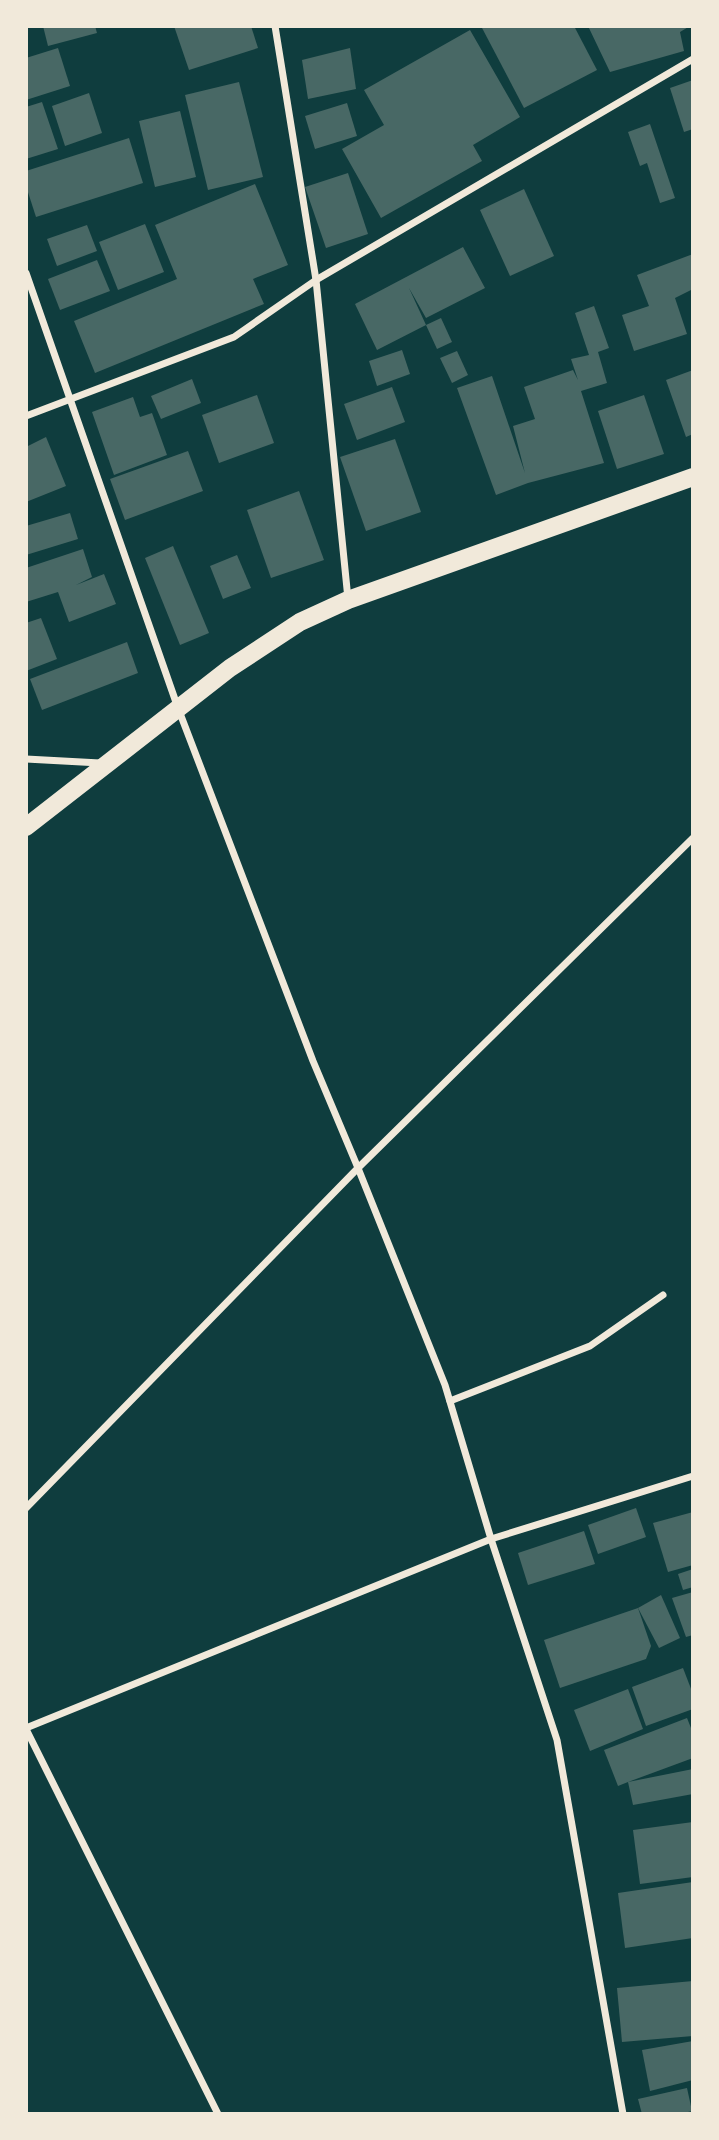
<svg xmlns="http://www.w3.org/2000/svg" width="719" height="2140" viewBox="0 0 719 2140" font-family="Cabin,sans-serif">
  <rect width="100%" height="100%" fill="#0f3d3e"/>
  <g fill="#486865">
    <polygon points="43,26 95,26 97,33 48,46"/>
    <polygon points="174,26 251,26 258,48 189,70"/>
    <polygon points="481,26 574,26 597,70 524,108"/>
    <polygon points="588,26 690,26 680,32 684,51 610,72"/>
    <polygon points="470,30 520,117 473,145 482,161 381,218 342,149 384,125 364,90"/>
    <polygon points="58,48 70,86 26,100 26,58"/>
    <polygon points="350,48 356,89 308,99 302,60"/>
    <polygon points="693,80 693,129 684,132 670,88"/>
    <polygon points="239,82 263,177 208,190 185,95"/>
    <polygon points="89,93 102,133 65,146 52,106"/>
    <polygon points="42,102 58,149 26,159 26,107"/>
    <polygon points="347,103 357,136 315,149 305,116"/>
    <polygon points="180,111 196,177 155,187 139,121"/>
    <polygon points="650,124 675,198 660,203 647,163 640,166 628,132"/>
    <polygon points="129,138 143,183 36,217 26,186 26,171"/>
    <polygon points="348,173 368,234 326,248 305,187"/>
    <polygon points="255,184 288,265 253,279 264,304 95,373 74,321 177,279 155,225"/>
    <polygon points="524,189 554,256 510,276 480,210"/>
    <polygon points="145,224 164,272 118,290 99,242"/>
    <polygon points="87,225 97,251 57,266 47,239"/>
    <polygon points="463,247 485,288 426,318 409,288 426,325 377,350 355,304"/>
    <polygon points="693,254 693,289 675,298 687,334 634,351 622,315 649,306 637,275"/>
    <polygon points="97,260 110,291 60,310 48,279"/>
    <polygon points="594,306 609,348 598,352 607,383 581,391 604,463 528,483 496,495 457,388 492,376 525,473 513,426 535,419 524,387 573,370 578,380 571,359 589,355 575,313"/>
    <polygon points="441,318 452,342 437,349 426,325"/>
    <polygon points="402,350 410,374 377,386 369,361"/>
    <polygon points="457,351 468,375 452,383 440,358"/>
    <polygon points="693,370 693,434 686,437 666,380"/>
    <polygon points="192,379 201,403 161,419 151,396"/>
    <polygon points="392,387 405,422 357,440 344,404"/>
    <polygon points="257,395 274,443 219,463 202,415"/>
    <polygon points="644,395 664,454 617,469 598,411"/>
    <polygon points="133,397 140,417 152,413 167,455 114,475 92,412"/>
    <polygon points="46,437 66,486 26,502 26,447"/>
    <polygon points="395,439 421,512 366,531 340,457"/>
    <polygon points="188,451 203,491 125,520 110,479"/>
    <polygon points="299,491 324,560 271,578 247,510"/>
    <polygon points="70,513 78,539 26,555 26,526"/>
    <polygon points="173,546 209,633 180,645 145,558"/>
    <polygon points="83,549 92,577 76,585 104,574 116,604 69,622 58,592 26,602 26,568"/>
    <polygon points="237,555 251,588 223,599 210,566"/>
    <polygon points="41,618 57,659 26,671 26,623"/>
    <polygon points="127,642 138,673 42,710 30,679"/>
    <polygon points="636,1508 646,1537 598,1554 588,1525"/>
    <polygon points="693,1512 693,1565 668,1572 653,1523"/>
    <polygon points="584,1531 595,1564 528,1585 518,1553"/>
    <polygon points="693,1569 693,1587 683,1590 678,1574"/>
    <polygon points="693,1592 693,1635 686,1637 672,1598"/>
    <polygon points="661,1595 680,1638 659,1648 638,1608"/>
    <polygon points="638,1608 651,1646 646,1659 560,1688 544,1640"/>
    <polygon points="683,1668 693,1694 693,1709 646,1726 632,1687"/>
    <polygon points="628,1689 643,1729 590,1751 574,1710"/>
    <polygon points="687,1718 693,1733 693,1758 628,1782 693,1769 693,1794 633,1805 628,1782 618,1786 604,1750"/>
    <polygon points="693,1822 693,1877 640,1884 633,1830"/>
    <polygon points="693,1882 693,1938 625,1948 618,1893"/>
    <polygon points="693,1981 693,2036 622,2042 617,1988"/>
    <polygon points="693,2041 693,2080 650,2091 642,2050"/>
    <polygon points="687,2088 692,2111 680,2114 642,2114 638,2099"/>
  </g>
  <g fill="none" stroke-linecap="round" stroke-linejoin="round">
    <g stroke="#f1e9da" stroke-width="7">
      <polyline points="275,26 316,280 348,599"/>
      <polyline points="26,273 178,708 313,1061 358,1168 445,1385 491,1539 557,1740 623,2114"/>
      <polyline points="26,416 234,337 316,280 693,59"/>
      <polyline points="26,759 100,763"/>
      <polyline points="450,1401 590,1346 663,1295"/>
      <polyline points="26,1508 358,1168 693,838"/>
      <polyline points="26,1728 491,1539 693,1476"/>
      <polyline points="26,1729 218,2114"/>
    </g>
    <polyline stroke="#f1e9da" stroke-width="18" points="26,827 230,668 300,622 348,600 693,477"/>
  </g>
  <rect width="719" height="2140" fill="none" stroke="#f1e9da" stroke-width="56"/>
</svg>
